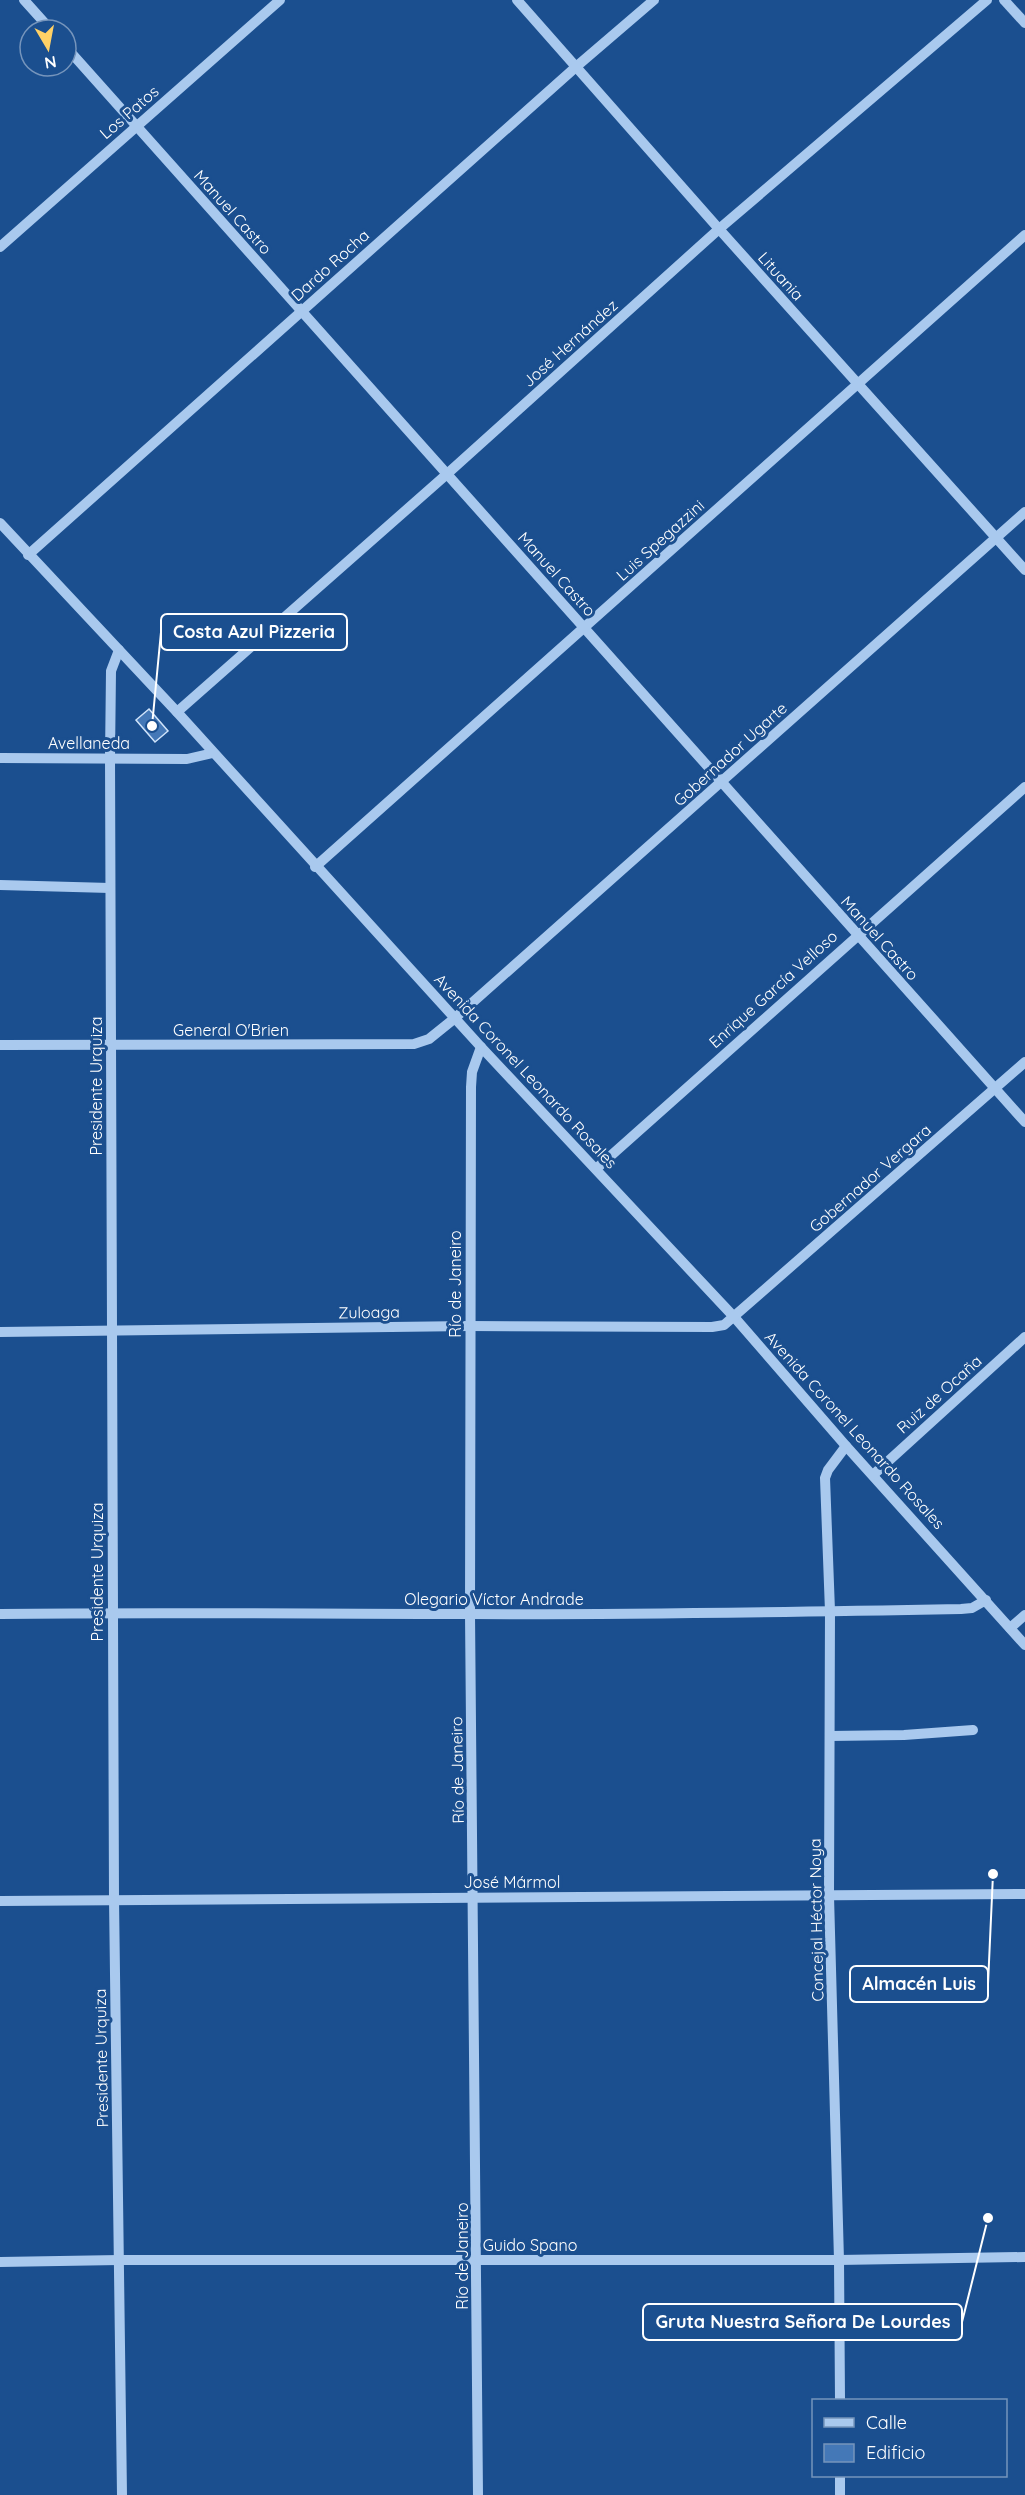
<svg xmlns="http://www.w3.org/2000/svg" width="1025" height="2495" viewBox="0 0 1025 2495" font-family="Quicksand,sans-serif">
  <rect width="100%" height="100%" fill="#1b4f8f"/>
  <polygon fill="#4478b7" stroke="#cfe3fa" stroke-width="1.5" points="149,709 168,731 155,742 136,720"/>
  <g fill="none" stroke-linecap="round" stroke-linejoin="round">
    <g stroke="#a9c9ee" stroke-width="10">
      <polyline points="24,0 51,30"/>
      <polyline points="517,0 719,229 1025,570"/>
      <polyline points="1004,0 1025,23"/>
      <polyline points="66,47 1025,1122"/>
      <polyline points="0,247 280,0"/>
      <polyline points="0,523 177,712 481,1047 735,1318 846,1446 1025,1645"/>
      <polyline points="28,555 577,66 654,0"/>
      <polyline points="119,650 111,671 110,757 114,1899 122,2495"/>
      <polyline points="177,712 447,474 719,229 987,0"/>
      <polyline points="0,758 187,759 213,753"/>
      <polyline points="315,867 1025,235"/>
      <polyline points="0,885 110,888"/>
      <polyline points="0,1045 414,1044 429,1039 455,1018 1025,512"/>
      <polyline points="597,1168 1025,787"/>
      <polyline points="0,1332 469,1326 712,1327 724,1325 1025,1062"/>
      <polyline points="873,1475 1025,1337"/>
      <path d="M0,1614c156,-2 312,0 468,0 164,1 329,-2 493,-5l11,-1 14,-8"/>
      <polyline points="1010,1628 1025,1615"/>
      <polyline points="830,1736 904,1735 973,1730"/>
      <polyline points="0,1901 1025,1894"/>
      <polyline points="0,2262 119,2260 839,2260 1025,2257"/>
      <polyline points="840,2400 839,2260 829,1896 830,1611 825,1478 828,1470 846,1446"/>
      <polyline points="840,2476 840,2495"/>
      <polyline points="478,2495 470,1614 471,1087 472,1072 481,1047"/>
    </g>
  </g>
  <g text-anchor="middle" stroke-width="6" stroke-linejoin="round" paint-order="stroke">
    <g font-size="16" fill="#fff" stroke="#1b4f8f">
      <text transform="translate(129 112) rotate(-41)" y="6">Los Patos</text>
      <text transform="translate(233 212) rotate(48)" y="6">Manuel Castro</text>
      <text transform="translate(330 265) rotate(-42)" y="6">Dardo Rocha</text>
      <text transform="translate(781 276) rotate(48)" y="6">Lituania</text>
      <text transform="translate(570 343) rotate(-42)" y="6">José Hernández</text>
      <text transform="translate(660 540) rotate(-42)" y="6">Luis Spegazzini</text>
      <text transform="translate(557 574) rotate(48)" y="6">Manuel Castro</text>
      <text x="89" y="749">Avellaneda</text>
      <text transform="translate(730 754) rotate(-42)" y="6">Gobernador Ugarte</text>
      <text transform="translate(880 938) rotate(48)" y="6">Manuel Castro</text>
      <text transform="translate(773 989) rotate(-42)" y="6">Enrique García Velloso</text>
      <text x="231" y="1036">General O'Brien</text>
      <text transform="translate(526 1071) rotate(47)" y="6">Avenida Coronel Leonardo Rosales</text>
      <text transform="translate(96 1086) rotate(-90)" y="6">Presidente Urquiza</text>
      <text transform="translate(870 1178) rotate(-41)" y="6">Gobernador Vergara</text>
      <text transform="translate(455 1284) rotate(-90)" y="6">Río de Janeiro</text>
      <text transform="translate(369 1312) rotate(-1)" y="6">Zuloaga</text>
      <text transform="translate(939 1394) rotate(-42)" y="6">Ruiz de Ocaña</text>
      <text transform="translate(855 1430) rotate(48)" y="6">Avenida Coronel Leonardo Rosales</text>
      <text transform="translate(97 1572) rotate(-90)" y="6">Presidente Urquiza</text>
      <text x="494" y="1605">Olegario Víctor Andrade</text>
      <text transform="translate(457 1770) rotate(-91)" y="6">Río de Janeiro</text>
      <text x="512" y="1888">José Mármol</text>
      <text transform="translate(816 1920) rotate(-91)" y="6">Concejal Héctor Noya</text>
      <text transform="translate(101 2058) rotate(-91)" y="6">Presidente Urquiza</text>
      <text x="530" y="2251">Guido Spano</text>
      <text transform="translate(462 2256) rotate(-90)" y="6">Río de Janeiro</text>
    </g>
  </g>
  <path fill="none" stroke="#fff" stroke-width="2" d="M152 726L161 632M993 1874L988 1984M988 2218L962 2322"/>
  <g fill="#fff" stroke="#1b4f8f" stroke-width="2">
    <circle cx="152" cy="726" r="6"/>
    <circle cx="993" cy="1874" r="6"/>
    <circle cx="988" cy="2218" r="6"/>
  </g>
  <g fill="#1b4f8f" stroke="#fff" stroke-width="2">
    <rect x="161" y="614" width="186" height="36" rx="6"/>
    <rect x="850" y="1966" width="138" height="36" rx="6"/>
    <rect x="643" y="2304" width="319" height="36" rx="6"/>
  </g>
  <g font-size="18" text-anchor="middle" font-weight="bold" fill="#fff">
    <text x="254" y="638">Costa Azul Pizzeria</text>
    <text x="919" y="1990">Almacén Luis</text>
    <text x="803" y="2328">Gruta Nuestra Señora De Lourdes</text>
  </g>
  <rect x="812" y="2399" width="195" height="78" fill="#1b4f8f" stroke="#7695bc" stroke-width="1.5"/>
  <rect x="824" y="2418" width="30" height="9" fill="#a9c9ee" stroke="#7695bc" stroke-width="1.5"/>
  <text x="866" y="2429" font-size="18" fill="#ffffff">Calle</text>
  <rect x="824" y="2444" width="30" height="18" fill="#4478b7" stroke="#7695bc" stroke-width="1.5"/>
  <text x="866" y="2459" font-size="18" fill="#ffffff">Edificio</text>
  <g transform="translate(48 48) rotate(170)"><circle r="28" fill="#1b4f8f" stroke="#7695bc" stroke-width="1.5"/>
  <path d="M0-4.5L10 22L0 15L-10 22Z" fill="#ffd166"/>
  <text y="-9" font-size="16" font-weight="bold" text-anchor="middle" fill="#ffffff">N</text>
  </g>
</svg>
